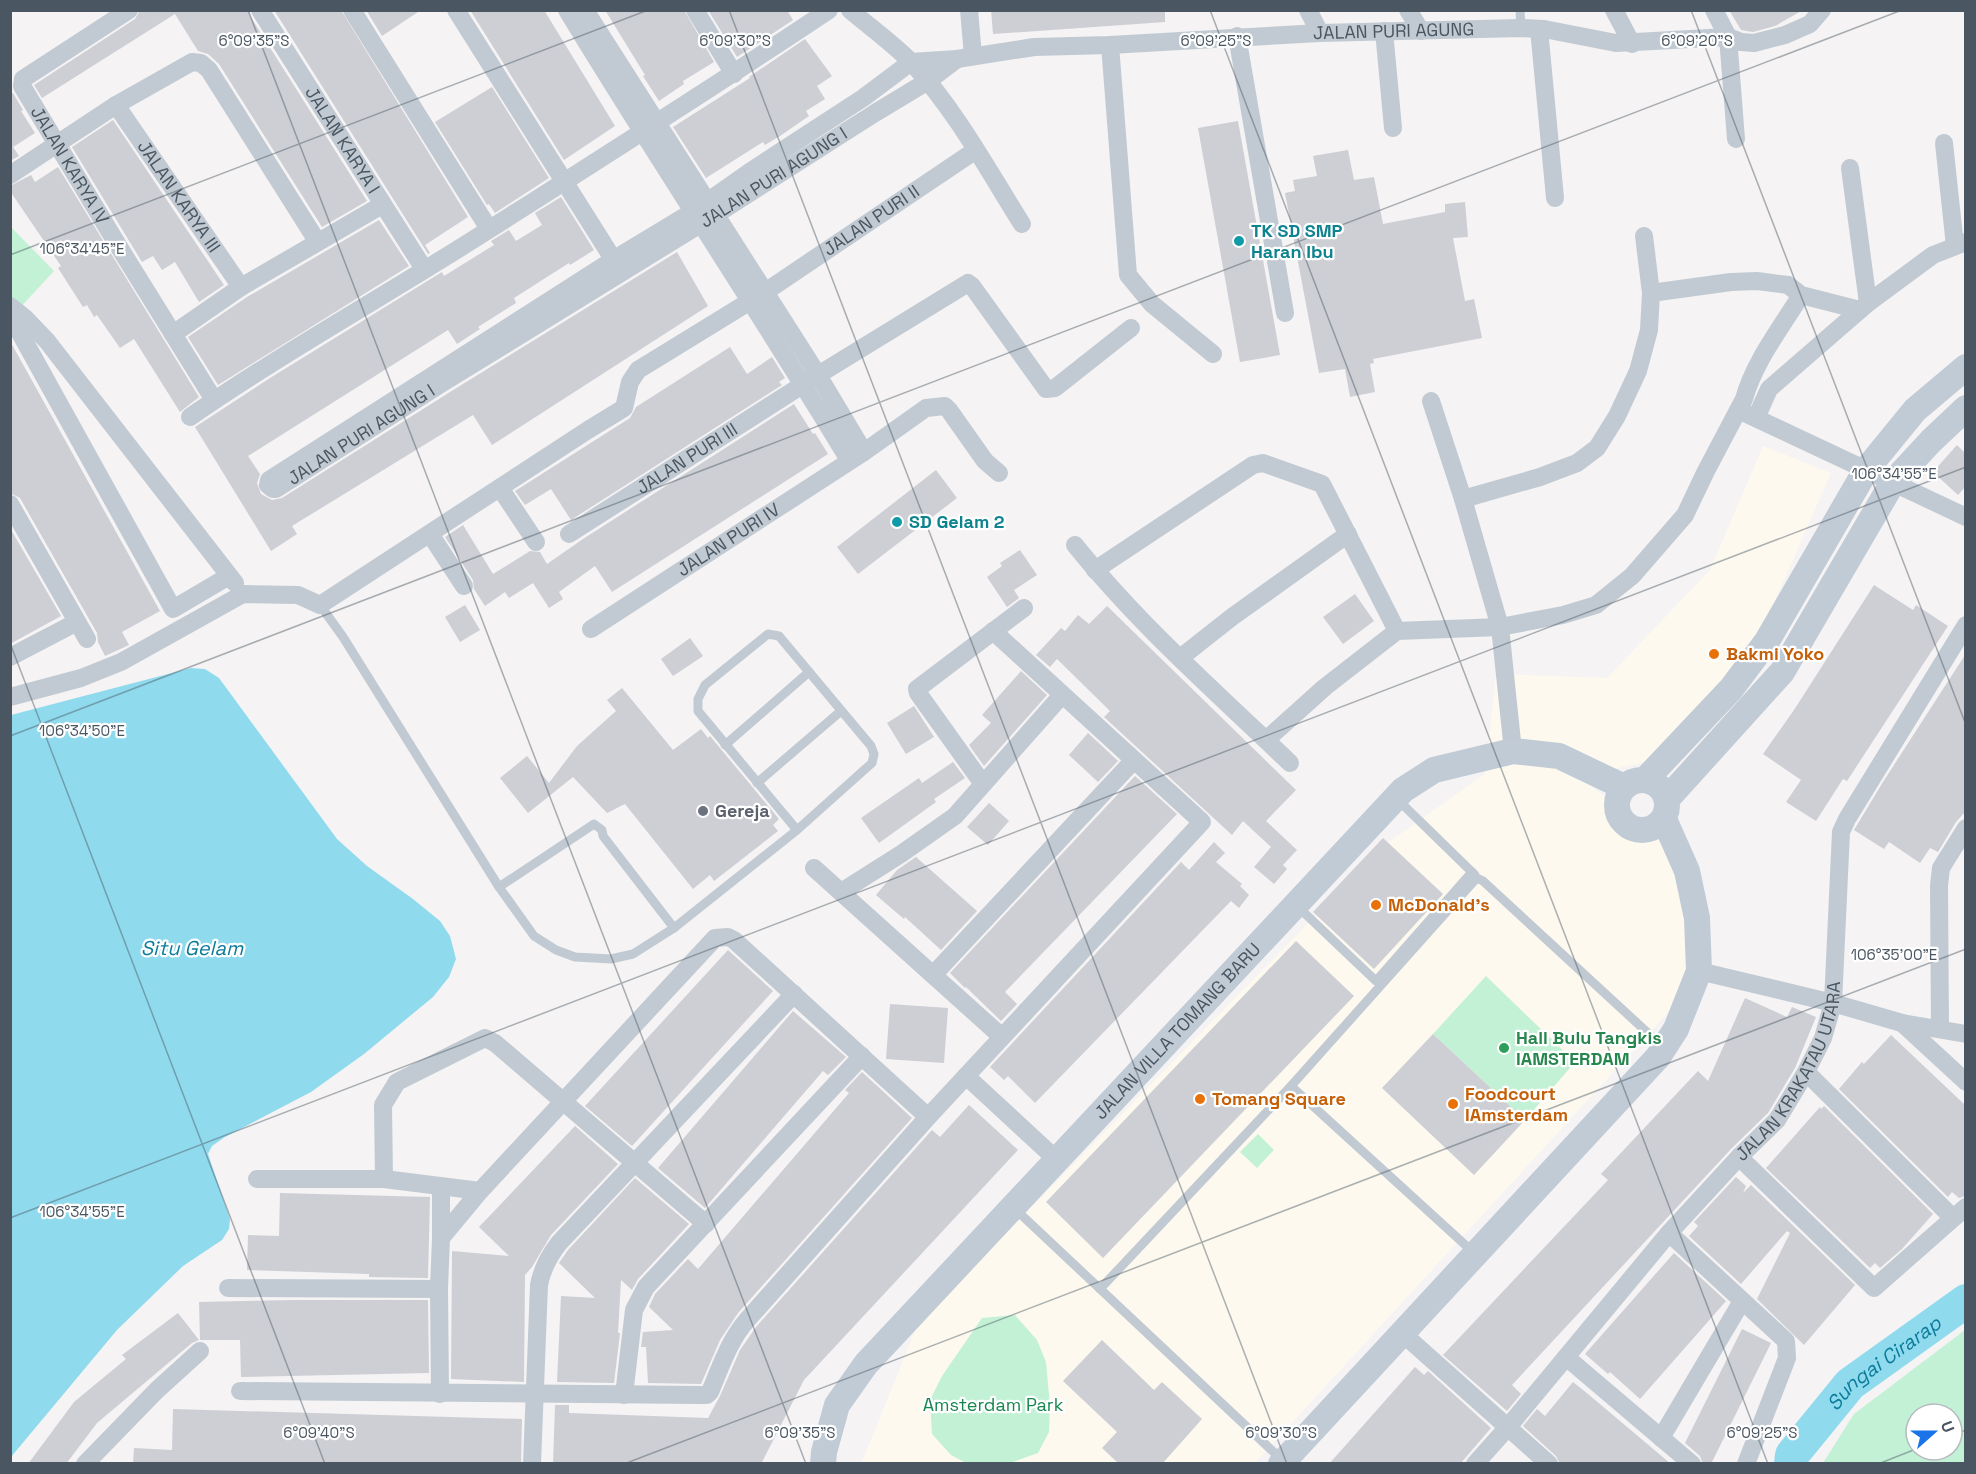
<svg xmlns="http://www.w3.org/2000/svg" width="1976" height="1474" viewBox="0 0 1976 1474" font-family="'Space Grotesk',sans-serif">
  <rect width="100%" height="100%" fill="#f5f3f3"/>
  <polygon fill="#fdf9ef" points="1763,446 1831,473 1747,664 1649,761 1579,777 1678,852 1698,933 1674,1006 1255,1463 861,1464 918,1324 1383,846 1485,774 1496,674 1607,678 1710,570"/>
  <g fill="#c3f1d5" fill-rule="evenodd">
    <polygon points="10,226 54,271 15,313 11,308"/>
    <polygon points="1486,976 1575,1062 1525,1120 1433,1034"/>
    <polygon points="1258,1134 1274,1150 1257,1168 1240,1152"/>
    <polygon points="1015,1315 1037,1340 1046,1362 1050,1406 1049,1432 1038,1453 1010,1463 966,1463 951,1455 932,1434 930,1400 942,1376 982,1318"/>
    <path d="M1965,1330v133h-142l31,-49zM1916,1414h36v36h-36z"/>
  </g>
  <polygon fill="#90daee" points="191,668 205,669 219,678 337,839 367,866 413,899 440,921 450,936 456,959 449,977 433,997 364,1054 311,1092 225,1137 212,1146 208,1154 230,1219 229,1229 222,1240 183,1266 117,1330 11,1457 11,715"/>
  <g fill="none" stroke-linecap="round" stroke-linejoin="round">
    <path stroke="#90daee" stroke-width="34" id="s1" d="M1791,1464l1,-9 58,-71 116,-83"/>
  </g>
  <g fill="#cdcfd5">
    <polygon points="140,10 249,10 250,16 367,201 322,227 219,64 208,54 198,51 175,14 42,98 34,85 135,19"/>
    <polygon points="274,10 341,10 468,217 425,245 430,253 428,254"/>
    <polygon points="366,10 421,10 382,36"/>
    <polygon points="470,10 544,10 615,126 564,160"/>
    <polygon points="605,10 684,10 714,62 683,81 684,84 659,101 643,76 645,75"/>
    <polygon points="708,10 787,10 793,20 737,57"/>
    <polygon points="991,10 1165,10 1165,22 993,34"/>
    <polygon points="1729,10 1803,10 1775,26 1753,32 1741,30"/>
    <polygon points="805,39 832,76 817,86 825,99 806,111 809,116 780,136 765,145 763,142 706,178 673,127 750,78 749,77"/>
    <polygon points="492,87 549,178 495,213 489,204 487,205 435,122"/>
    <polygon points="13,93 23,110 21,111 35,133 13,147 19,156 10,161 10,94"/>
    <polygon points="113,120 224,285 199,302 175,262 162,270 153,256 142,262 72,147"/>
    <polygon points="1238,121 1280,355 1240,362 1198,128"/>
    <polygon points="1348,150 1354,180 1374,177 1383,224 1445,212 1445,204 1465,202 1468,237 1453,238 1465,301 1474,299 1482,338 1373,359 1374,363 1370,364 1375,392 1350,397 1345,369 1319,373 1285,193 1295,191 1293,180 1317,176 1313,156"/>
    <polygon points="58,167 199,397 180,412 134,339 120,348 97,315 94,317 87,305 83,307 58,268 61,266 10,191 10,186 31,175 35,182"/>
    <polygon points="561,197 594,250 570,265 569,263 514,298 516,303 478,327 480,329 457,344 448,330 248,456 260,474 257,483 261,494 272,500 282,498 450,392 677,252 708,306 492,445 473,415 292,526 297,534 271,551 195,427 270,378 442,272 444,276 494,245 491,241 509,230 516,241 542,225 535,213"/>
    <polygon points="379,220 409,266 218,385 188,337 247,297"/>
    <polygon points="10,341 160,611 122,632 129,645 105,656 98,642 97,633 20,498 10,493"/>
    <polygon points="730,347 747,374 772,357 785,378 779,382 782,385 571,520 551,489 525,505 515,491 630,418 636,407"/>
    <polygon points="794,404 813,434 815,433 828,454 612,592 595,566 559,592 563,599 549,608 533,583 509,598 505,592 485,606 474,589 473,580 445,537 463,525 493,574 530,551 540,552 547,564 583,539"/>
    <polygon points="1957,445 1965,453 1965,487 1958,495 1933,472"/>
    <polygon points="936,470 957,498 858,574 837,547"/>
    <polygon points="10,528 61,616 10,644"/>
    <polygon points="1020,550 1037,575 1014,590 1019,598 1007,607 987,577 1002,566 1000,563"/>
    <polygon points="1874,585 1913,610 1916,605 1948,626 1847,781 1843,779 1816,821 1786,802 1801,780 1763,754 1794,710"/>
    <polygon points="1355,594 1374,621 1343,644 1323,617"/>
    <polygon points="465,605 480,630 460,642 445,617"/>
    <polygon points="1107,606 1296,790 1266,821 1297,850 1283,865 1287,869 1274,884 1254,867 1271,847 1243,821 1232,835 1104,717 1110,711 1057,659 1050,667 1036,655 1061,628 1065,631 1078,615 1089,624"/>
    <polygon points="690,638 703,656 673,676 661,659"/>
    <polygon points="1965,655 1965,812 1956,822 1938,852 1930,848 1920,863 1889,842 1884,849 1854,830 1883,782"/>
    <polygon points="1021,671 1047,695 984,766 969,745 991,723 982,715"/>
    <polygon points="622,688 673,750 701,729 708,738 710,736 779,819 773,825 778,831 714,881 710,875 693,889 625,804 607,813 573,777 528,813 500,778 527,756 549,783 577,746 616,711 607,700"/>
    <polygon points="914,706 934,737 906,754 887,723"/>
    <polygon points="1088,733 1118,761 1098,782 1069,755"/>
    <polygon points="953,762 965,778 934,799 936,802 879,843 861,818 919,778 922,783"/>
    <polygon points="1135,776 1177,814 1005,992 1017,1004 1001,1021 966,987 965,988 950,973"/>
    <polygon points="989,803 1009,821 988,845 967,827"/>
    <polygon points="1383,838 1443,894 1374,969 1313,912"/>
    <polygon points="1214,842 1225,853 1216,862 1242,884 1240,886 1249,895 1239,908 1231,901 1035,1103 1008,1076 1004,1080 990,1067 1181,862 1189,870"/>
    <polygon points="916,857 977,911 941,950 905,917 904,919 876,895 897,870"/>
    <polygon points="1296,941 1354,996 1103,1258 1046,1202"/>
    <polygon points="728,950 773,991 632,1146 585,1106"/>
    <polygon points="1745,998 1787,1017 1792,1007 1816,1017 1795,1068 1768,1113 1731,1149 1512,1385 1521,1394 1507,1411 1443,1355 1608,1180 1601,1174 1698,1071 1708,1081"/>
    <polygon points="890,1004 948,1008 944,1063 886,1059"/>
    <polygon points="793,1011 846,1057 828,1075 823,1071 705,1208 658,1168"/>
    <polygon points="1433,1034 1525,1120 1474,1175 1382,1088"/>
    <polygon points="1891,1035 1965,1105 1965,1196 1959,1198 1952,1192 1948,1197 1839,1089 1862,1062 1864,1064"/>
    <polygon points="862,1072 912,1118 738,1313 720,1340 701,1384 648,1383 646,1347 641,1347 643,1332 673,1330 649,1307 655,1294 688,1259 698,1269 849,1093 845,1090"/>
    <polygon points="969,1105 1018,1150 804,1380 761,1464 553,1464 555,1405 569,1405 569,1413 708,1418 720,1396 740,1350 756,1327 932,1130 940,1137"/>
    <polygon points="1824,1106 1933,1214 1902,1249 1880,1268 1875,1263 1870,1268 1766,1168 1820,1107 1821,1109"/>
    <polygon points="575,1126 618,1164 551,1235 532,1267 525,1275 524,1382 451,1379 452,1251 509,1256 479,1227"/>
    <polygon points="1736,1177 1746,1186 1743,1193 1751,1185 1855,1285 1804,1345 1757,1299 1790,1233 1787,1231 1741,1284 1689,1236 1698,1226 1694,1222"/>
    <polygon points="635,1178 689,1224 638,1279 632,1290 621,1280 618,1333 620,1333 614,1383 557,1382 561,1296 595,1298 559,1263 568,1250"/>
    <polygon points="280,1193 430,1197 428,1278 369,1277 369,1274 247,1270 248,1235 279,1236"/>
    <polygon points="1674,1253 1726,1301 1640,1399 1610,1372 1608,1374 1585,1354"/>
    <polygon points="294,1300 428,1300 429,1373 241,1377 240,1340 200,1340 199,1302"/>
    <polygon points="178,1313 199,1340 192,1343 97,1423 66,1464 28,1464 74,1402 126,1359 122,1355"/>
    <polygon points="1742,1329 1771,1343 1711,1464 1703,1464 1700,1456 1685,1443"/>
    <polygon points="1102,1340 1154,1390 1162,1382 1202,1419 1162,1464 1119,1464 1102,1448 1117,1432 1063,1381"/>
    <polygon points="1415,1367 1424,1375 1428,1371 1491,1428 1460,1464 1329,1464"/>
    <polygon points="1573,1382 1588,1394 1671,1464 1560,1464 1556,1456 1523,1426 1537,1409 1545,1416"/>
    <polygon points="173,1409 522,1419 521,1464 133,1464 134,1448 172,1450"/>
  </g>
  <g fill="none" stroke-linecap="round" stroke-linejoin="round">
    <g stroke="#c1cad2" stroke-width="9">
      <polyline points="1520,10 1521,28"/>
      <polyline points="320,605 343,637 499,887 534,936 556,950 575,957 611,959 633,954 674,928 797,830 872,763 874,754 871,746 779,636 768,634 705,685 698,699 698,711 797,830"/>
      <polyline points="725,745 809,672"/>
      <polyline points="757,783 841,711"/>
      <polyline points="1397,799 1475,875"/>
      <polyline points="499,887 594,824 602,830 603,836 674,928"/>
      <polyline points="1296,905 1376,981 1472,872"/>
      <polyline points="1291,1086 1473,1252"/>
      <polyline points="1014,1208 1281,1459"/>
      <polyline points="1100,1289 1291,1086 1475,880 1479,879 1483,881 1662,1046"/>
    </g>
    <g stroke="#c1cad2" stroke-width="18">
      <path id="s2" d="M129,10l-106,69 -1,7 97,161 95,153"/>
      <path id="s3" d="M260,10l164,259"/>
      <polyline points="352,10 489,229"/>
      <polyline points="456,10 620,270"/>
      <path d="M567,10c92,152 191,299 282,450"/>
      <polyline points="585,10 818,375 864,452"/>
      <polyline points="695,10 734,74"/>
      <path d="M850,10c21,18 45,35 63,54 43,47 75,106 109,160"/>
      <polyline points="969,10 973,56"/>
      <polyline points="1308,10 1320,33"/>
      <polyline points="1408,10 1421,31"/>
      <polyline points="1614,10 1632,44"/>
      <polyline points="1714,10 1728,37 1736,139"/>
      <polyline points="1539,29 1555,198"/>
      <polyline points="1384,31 1393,128"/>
      <polyline points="1237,36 1285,313"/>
      <polyline points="1110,45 1128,275 1152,304 1213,354"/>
      <path id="s4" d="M911,62l-48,36 -115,75 -54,38 -81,49 -344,220 -1,5 5,4h3l168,-107 271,-167 160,-102 53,-32 29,-22"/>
      <path id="s5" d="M911,62l46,-3 77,-12 76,-2 210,-12 201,-5 23,1 72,14 112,-6 13,5 13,1 31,-8 25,-11 12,-14"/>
      <path id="s6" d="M116,105l125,182"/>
      <polyline points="1944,143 1955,246"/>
      <polyline points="1850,168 1868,303"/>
      <polyline points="10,175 116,105 192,62 201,63 209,70 317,241"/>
      <polyline points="1651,293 1731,282 1757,281 1788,285 1801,295 1860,310"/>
      <polyline points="10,306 25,318 47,341 235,583"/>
      <polyline points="10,315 173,609 229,576"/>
      <polyline points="173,334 241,287 382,205"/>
      <polyline points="1431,401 1463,499 1500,627 1513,751"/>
      <polyline points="1745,413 1966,517"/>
      <path d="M190,417c97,-67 200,-124 300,-188 113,-72 227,-144 339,-219"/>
      <polyline points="1756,418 1769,389 1868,303 1933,255 1966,242"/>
      <polyline points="500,488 536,542"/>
      <polyline points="1463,499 1540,477 1577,463 1597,448 1617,416 1638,371 1649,330 1651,293 1644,236"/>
      <polyline points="10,504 87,639"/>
      <polyline points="430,534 464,586"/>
      <path id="s7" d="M569,534l249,-159 150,-92 4,3 74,103 9,-1 76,-60"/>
      <path d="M1075,545c64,80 142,148 215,218"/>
      <polyline points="1095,570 1253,465 1263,463 1322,484 1397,631"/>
      <path id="s8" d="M591,629l273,-177 62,-44 19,-2 4,4 36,51 14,12"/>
      <polyline points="10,657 77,622"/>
      <polyline points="1180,658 1232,617 1348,534"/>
      <path id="s9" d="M10,697l71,-19 40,-16 122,-68 55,1 22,10 268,-175 36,-22 6,-26 8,-12 127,-78 211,-142"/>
      <path d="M1266,740l59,-53 72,-56 103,-4 63,-12 33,-10 36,-29 53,-61 21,-44 38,-72c10,-37 37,-71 57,-104"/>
      <polyline points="983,784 918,693 917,689 1024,608"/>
      <polyline points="814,868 1002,1037"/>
      <polyline points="841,892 901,854 955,816 1062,695"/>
      <polyline points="1699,971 1833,1003 1902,1023 1966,1034"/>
      <polyline points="933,975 1134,760"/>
      <polyline points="1902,1023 1966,1082"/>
      <polyline points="1940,1029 1939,886 1941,868 1966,828"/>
      <polyline points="1806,1072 1953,1218"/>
      <polyline points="966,1076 1057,1160"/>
      <polyline points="1739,1157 1874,1288 1966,1207"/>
      <polyline points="257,1179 384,1179 480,1191"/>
      <polyline points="384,1179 383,1105 397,1082 485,1038 495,1043 706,1224"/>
      <polyline points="1669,1233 1786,1341 1787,1358 1746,1464"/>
      <polyline points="441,1238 480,1191 715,938 728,937 734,940 928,1117"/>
      <polyline points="228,1288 439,1289"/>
      <polyline points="1402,1333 1549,1464"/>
      <polyline points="1566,1357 1692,1464"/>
      <path d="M240,1391l461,4h6l3,-3c11,-26 19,-51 37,-72l181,-203 274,-295 -209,-191"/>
      <polyline points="440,1394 439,1289 441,1238 441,1186"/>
      <polyline points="624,1395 634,1310 646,1287 862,1056"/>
      <polyline points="1661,1438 1742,1301"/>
      <polyline points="85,1464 157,1390 200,1351"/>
      <path d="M532,1464l7,-179c3,-17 10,-29 20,-42l235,-249"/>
      <path id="s10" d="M1475,1464l33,-37 161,-194 70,-76 38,-37 29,-48 17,-34 10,-35 8,-171 6,-13 119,-194"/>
    </g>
    <g stroke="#c1cbd6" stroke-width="26">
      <circle cx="1642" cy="805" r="25"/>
      <polyline points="1645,780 1731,689 1767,641 1866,470 1915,410 1966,367"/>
      <polyline points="1667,799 1782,672 1893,482 1931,441 1966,408"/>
      <path id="s11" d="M823,1464l1,-12 13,-47 29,-41 537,-574 31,-20 79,-19 46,5 65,31"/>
      <polyline points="1281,1464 1658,1057 1676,1029 1699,971 1697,918 1687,871 1664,819"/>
    </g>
  </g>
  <path fill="none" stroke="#4a5661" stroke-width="1.5" stroke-opacity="0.45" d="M248,10l558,1454M729,10l558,1454M1210,10l558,1454M1691,10l275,715M10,255l638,-245M10,643l315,821M10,736l1892,-726M10,1218l1956,-751M1952,1435l14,-5M624,1464l1342,-515M1878,1464l38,-15"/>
  <g fill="#0f9aa8" stroke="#fff" stroke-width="2">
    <circle cx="1239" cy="241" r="6"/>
    <circle cx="897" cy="522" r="6"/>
  </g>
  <g fill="#e8710a" stroke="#fff" stroke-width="2">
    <circle cx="1714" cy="654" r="6"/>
    <circle cx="1376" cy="905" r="6"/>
    <circle cx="1200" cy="1099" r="6"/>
    <circle cx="1453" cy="1104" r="6"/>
  </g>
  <circle fill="#6b7280" stroke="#fff" stroke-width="2" cx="703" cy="811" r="6"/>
  <circle fill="#2e9e5b" stroke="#fff" stroke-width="2" cx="1504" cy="1048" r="6"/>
  <g text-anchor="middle" stroke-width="4.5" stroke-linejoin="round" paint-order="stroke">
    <g font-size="18" fill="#4a5661" stroke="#fff">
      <text dy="6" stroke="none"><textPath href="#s5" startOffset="484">JALAN PURI AGUNG</textPath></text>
      <text dy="6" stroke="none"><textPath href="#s3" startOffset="154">JALAN KARYA I</textPath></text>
      <text dy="6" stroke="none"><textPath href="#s2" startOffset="226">JALAN KARYA IV</textPath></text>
      <text dy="6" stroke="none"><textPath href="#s4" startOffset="1368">JALAN PURI AGUNG I</textPath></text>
      <text dy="6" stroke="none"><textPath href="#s6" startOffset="111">JALAN KARYA III</textPath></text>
      <text dy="6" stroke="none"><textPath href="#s9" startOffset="1016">JALAN PURI II</textPath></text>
      <text dy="6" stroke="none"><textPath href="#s4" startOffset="882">JALAN PURI AGUNG I</textPath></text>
      <text dy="6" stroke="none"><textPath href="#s7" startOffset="140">JALAN PURI III</textPath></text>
      <text dy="6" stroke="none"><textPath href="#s8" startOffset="164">JALAN PURI IV</textPath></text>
      <text dy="6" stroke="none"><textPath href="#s11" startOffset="567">JALAN VILLA TOMANG BARU</textPath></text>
      <text dy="6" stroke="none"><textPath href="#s10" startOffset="507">JALAN KRAKATAU UTARA</textPath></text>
    </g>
    <g font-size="18" font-weight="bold" fill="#0d838f" stroke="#fff" text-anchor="start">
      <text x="1251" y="237">TK SD SMP<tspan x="1251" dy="21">Haran Ibu</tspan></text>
      <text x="909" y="528">SD Gelam 2</text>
    </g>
    <g font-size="18" font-weight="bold" fill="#c56008" stroke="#fff" text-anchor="start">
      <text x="1726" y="660">Bakmi Yoko</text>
      <text x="1388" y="911">McDonald's</text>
      <text x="1465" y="1100">Foodcourt<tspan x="1465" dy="21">IAmsterdam</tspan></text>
      <text x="1212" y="1105">Tomang Square</text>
    </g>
    <g font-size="18" font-weight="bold" fill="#5b616d" stroke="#fff" text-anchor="start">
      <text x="715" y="817">Gereja</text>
    </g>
    <g font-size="18" font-weight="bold" fill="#27864d" stroke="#fff" text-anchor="start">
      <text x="1516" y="1044">Hall Bulu Tangkis<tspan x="1516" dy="21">IAMSTERDAM</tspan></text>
    </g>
    <g font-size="18" fill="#17864f" stroke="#fff">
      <text x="993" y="1411">Amsterdam Park</text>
    </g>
    <g font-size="20" font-style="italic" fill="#0c7c9b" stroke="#fff">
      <text x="192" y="955">Situ Gelam</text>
      <text dy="7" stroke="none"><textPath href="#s1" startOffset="140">Sungai Cirarap</textPath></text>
    </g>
  </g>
  <g font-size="15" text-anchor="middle" fill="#4a5661" stroke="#fff" stroke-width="4.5" stroke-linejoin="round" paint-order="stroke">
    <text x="254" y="46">6°09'35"S</text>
    <text x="735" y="46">6°09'30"S</text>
    <text x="1697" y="46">6°09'20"S</text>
    <text x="1216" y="46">6°09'25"S</text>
    <text x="82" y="254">106°34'45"E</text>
    <text x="1894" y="479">106°34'55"E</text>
    <text x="82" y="736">106°34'50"E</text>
    <text x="1894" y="960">106°35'00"E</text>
    <text x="82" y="1217">106°34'55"E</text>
    <text x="319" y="1438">6°09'40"S</text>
    <text x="800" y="1438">6°09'35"S</text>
    <text x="1281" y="1438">6°09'30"S</text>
    <text x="1762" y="1438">6°09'25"S</text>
  </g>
  <rect width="1976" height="1474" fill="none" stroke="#4a5661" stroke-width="24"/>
  <g transform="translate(1934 1432) rotate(69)"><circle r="28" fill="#ffffff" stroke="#b7bbc0" stroke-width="1.5"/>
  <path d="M0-4.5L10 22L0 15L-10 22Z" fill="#1a73e8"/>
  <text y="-9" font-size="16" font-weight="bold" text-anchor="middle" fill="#4a5661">U</text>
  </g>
</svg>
